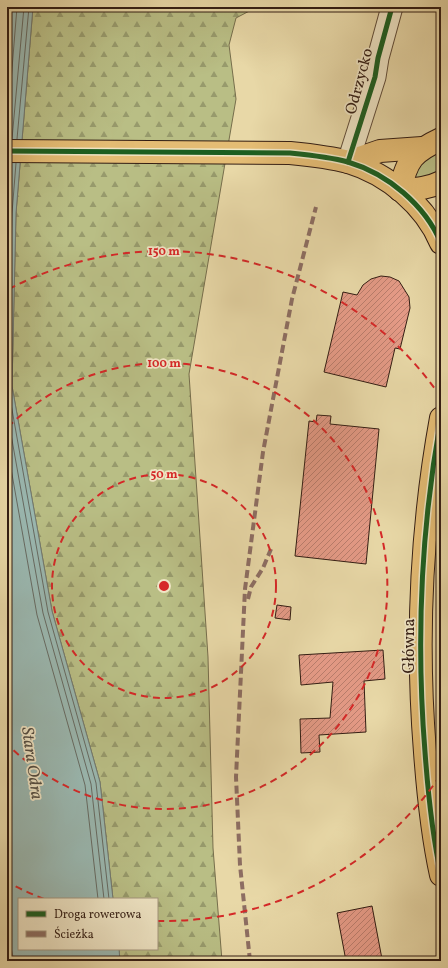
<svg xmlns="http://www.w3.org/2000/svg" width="448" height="968" viewBox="0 0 448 968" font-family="Vollkorn,serif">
  <defs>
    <pattern id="forest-firs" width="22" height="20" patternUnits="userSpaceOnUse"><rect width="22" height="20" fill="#b9be85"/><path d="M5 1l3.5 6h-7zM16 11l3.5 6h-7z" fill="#979a6c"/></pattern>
    <pattern id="building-hatch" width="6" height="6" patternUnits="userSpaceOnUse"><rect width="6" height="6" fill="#e49a86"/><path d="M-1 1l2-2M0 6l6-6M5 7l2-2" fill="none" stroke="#b97d6c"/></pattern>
  </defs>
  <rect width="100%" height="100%" fill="#e8d8a7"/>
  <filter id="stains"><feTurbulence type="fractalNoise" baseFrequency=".005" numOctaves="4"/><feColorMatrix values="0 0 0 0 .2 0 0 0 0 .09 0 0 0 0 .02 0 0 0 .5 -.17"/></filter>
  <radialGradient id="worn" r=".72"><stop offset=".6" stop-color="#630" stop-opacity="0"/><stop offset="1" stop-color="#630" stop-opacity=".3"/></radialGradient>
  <polygon fill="#b9be85" stroke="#766e4c" points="441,148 441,175 411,183 416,164"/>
  <polygon fill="url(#forest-firs)" stroke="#766e4c" points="33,7 257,7 236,18 229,45 236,99 189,374 208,657 213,848 222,961 120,961 119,949 157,949 157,899 113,899 100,782 52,611 12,386 16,213"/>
  <polygon fill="#9ab8b1" stroke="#717a72" points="7,7 33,7 16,213 12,386 52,611 100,782 113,899 19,899 19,949 119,949 120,961 14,961 7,930"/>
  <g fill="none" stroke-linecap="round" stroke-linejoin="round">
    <g stroke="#666a62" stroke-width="1">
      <polyline points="7,131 17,7"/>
      <polyline points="12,139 24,7"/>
      <polyline points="17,139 29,7"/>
      <polyline points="16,163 12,213 8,387 48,612 96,783 109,899"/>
      <polyline points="7,208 11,163"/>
      <polyline points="7,412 43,613 91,784 104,899"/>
      <polyline points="7,446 37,615 85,785 98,899"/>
    </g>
  </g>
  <g fill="url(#building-hatch)" stroke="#331d13">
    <polygon points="381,276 390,277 399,281 409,297 410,308 400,349 395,348 386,387 324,372 343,292 357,295 363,285 371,279"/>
    <polygon points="317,415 331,416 330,424 379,429 366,564 295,556 309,421 316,422"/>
    <polygon points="277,605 291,607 290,620 275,618"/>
    <polygon points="383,650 385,679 364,681 366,732 319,735 320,752 301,753 300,719 330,718 333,682 301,685 299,655"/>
    <polygon points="372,906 382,959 372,961 346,961 337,913"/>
  </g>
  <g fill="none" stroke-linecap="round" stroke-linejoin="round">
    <defs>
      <polyline id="minor" points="348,162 375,77 378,58 392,7"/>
      <g id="major">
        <path d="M7,151l283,2c20,2 40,4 58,9 40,12 77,43 93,81"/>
        <polyline points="348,162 380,151 422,148"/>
        <path d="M400,190c7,-31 13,-38 41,-51"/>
        <path d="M400,190c15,-1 27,-1 41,-8"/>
        <path d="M441,418c-20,110 -25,222 -16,334 3,41 7,82 16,123"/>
      </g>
    </defs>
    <use href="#minor" stroke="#604c38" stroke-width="23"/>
    <use href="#major" stroke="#331d13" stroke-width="24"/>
    <use href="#minor" stroke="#f0e6c6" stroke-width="21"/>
    <use href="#major" stroke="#e4bc74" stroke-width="22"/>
    <g stroke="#8d6e63" stroke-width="4" stroke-dasharray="8 4" stroke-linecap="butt">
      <polyline points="248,599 251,587 263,568 271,549"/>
      <polyline points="250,961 240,865 236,777 245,589 263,452 292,299 316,207"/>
    </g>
    <defs>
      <g id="cycleway">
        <path d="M7,151l283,2c20,2 40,4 58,9 40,12 77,43 93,81"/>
        <polyline points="348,162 375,77 378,58 392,7"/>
        <path d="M441,418c-20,110 -25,222 -16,334 3,41 7,82 16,123"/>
      </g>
    </defs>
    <use href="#cycleway" stroke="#f0e6c6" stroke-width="8"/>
    <use href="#cycleway" stroke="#1b5e20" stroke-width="5"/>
  </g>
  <g fill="none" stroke="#d62828" stroke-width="2" stroke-dasharray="7 5">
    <circle cx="164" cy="586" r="112"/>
    <path d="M8 427A223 223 0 1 1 8 745"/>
    <path d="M440 776A335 335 0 0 1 158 921M44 899A335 335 0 0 1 9 883M9 289A335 335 0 0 1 440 396"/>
  </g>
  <g text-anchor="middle" stroke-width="3.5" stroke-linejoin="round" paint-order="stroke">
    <g font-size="16" fill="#331d13" stroke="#f0e6c6">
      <text transform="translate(358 81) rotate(-75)" y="6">Odrzycko</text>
      <text transform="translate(408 646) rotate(-90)" y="6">Główna</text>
    </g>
    <g font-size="17" font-style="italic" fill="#524c42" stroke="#f0e6c6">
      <text transform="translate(33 763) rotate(82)" y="6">Stara Odra</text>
    </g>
  </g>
  <circle cx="164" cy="586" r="6" fill="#d62828" stroke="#f0e6c6" stroke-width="2"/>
  <g font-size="12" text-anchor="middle" font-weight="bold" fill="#d62828" stroke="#f0e6c6" stroke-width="3.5" stroke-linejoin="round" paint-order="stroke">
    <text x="164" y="255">150 m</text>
    <text x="164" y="367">100 m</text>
    <text x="164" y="478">50 m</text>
  </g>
  <rect width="448" height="968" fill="none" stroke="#e8d8a7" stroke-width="24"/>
  <rect x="8" y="8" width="432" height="952" fill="none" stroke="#331d13" stroke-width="2"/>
  <rect x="12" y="12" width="424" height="944" fill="none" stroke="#331d13"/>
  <rect x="18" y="898" width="140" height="52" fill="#f0e6c6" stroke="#a4967e"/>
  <rect x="26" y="911" width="20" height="6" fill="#1b5e20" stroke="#a4967e"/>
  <text x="54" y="918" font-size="12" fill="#331d13">Droga rowerowa</text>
  <rect x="26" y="931" width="20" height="6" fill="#8d6e63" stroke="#a4967e"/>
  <text x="54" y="938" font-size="12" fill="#331d13">Ścieżka</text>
  <rect width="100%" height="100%" filter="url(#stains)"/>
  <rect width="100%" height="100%" fill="url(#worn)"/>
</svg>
